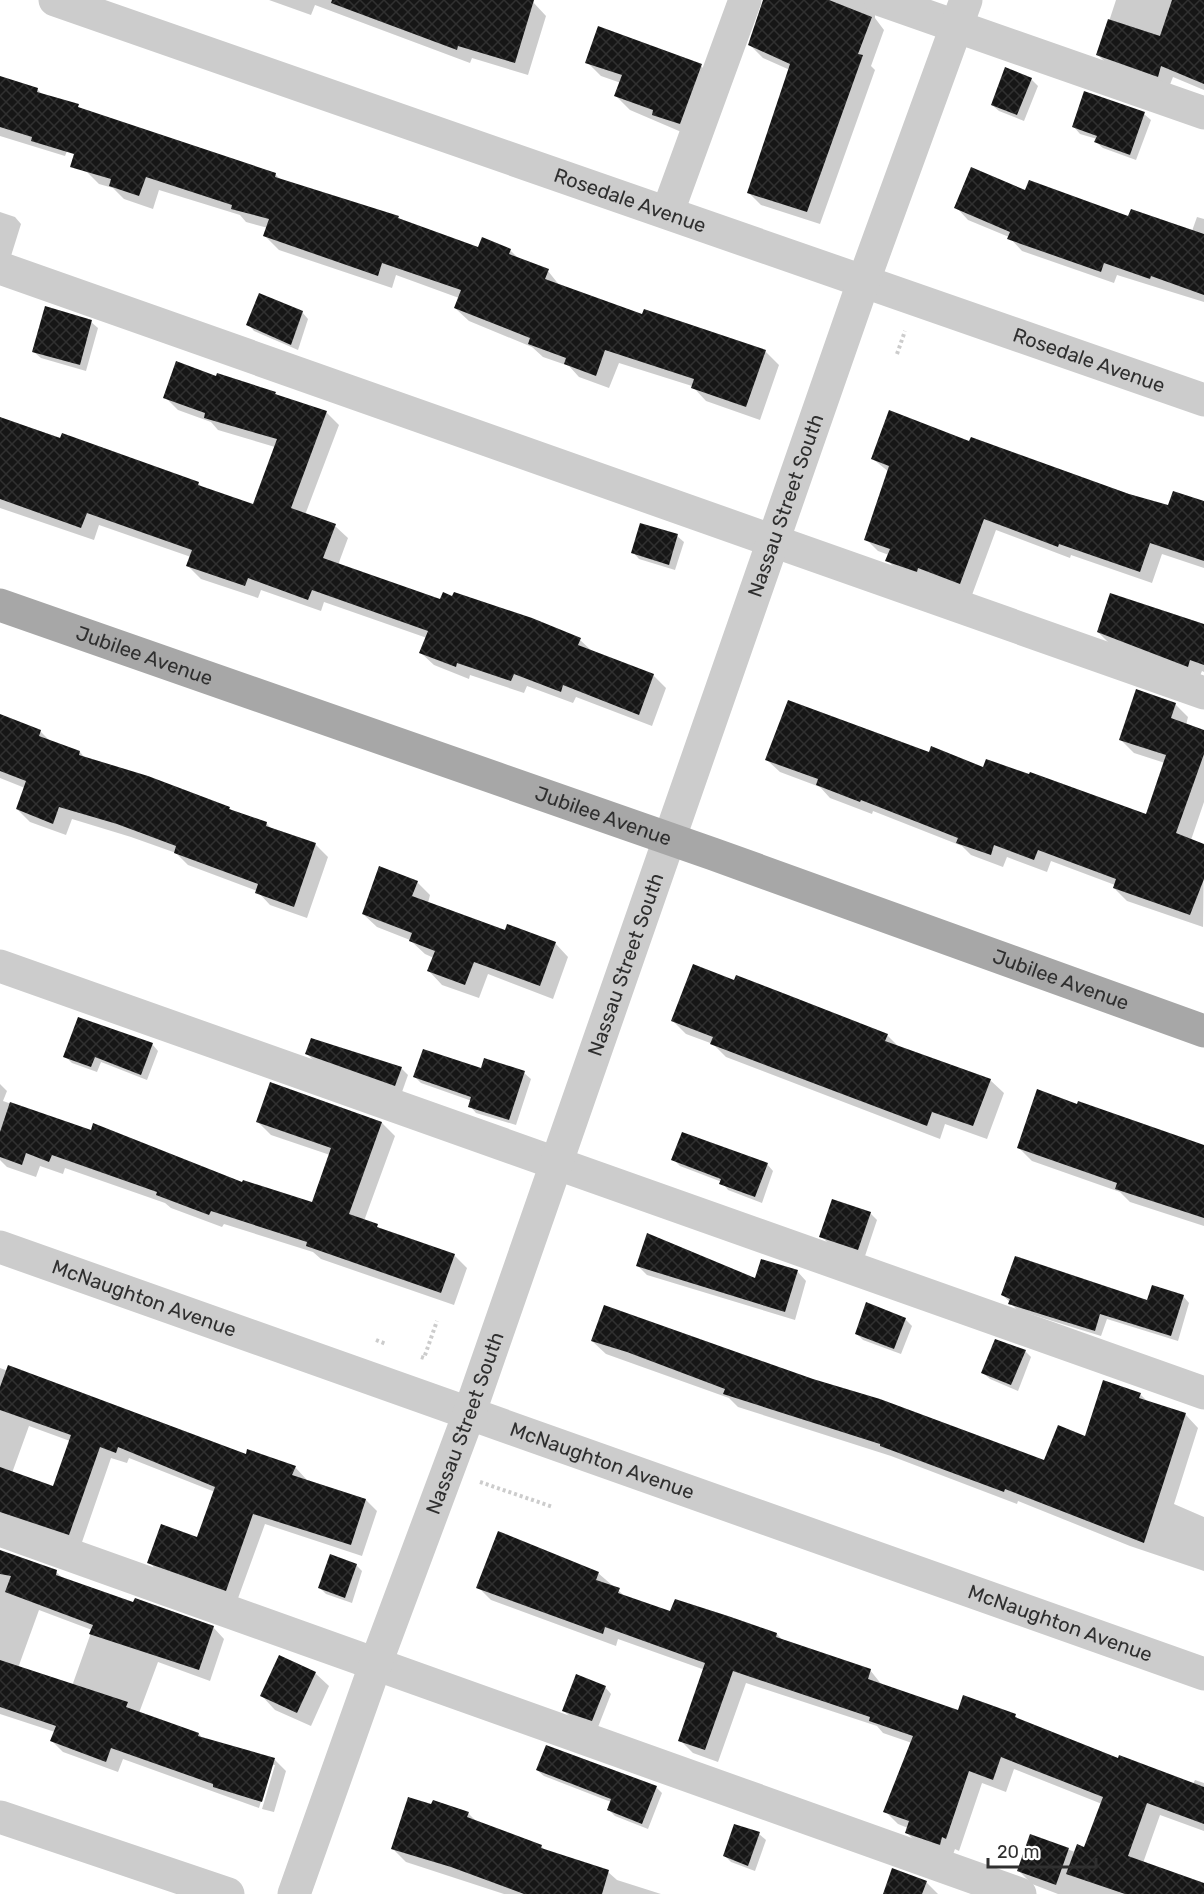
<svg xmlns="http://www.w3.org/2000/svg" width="1204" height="1894" viewBox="0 0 1204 1894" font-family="Rubik,sans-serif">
  <defs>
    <pattern id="building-cross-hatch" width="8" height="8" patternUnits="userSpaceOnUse" patternTransform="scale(1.5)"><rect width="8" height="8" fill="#161616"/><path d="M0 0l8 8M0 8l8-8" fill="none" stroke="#303030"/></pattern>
  </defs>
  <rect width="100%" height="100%" fill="#fff"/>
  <g fill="#0003" fill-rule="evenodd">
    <polygon points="269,0 525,0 533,2 546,16 528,75 472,58 470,63 315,5 311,15"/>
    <polygon points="765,0 881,0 875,8 875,18 884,30 871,66 875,70 820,224 761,205 749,193 790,70 763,58 750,45"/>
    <polygon points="1116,0 1204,0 1204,90 1173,77 1169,87 1109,66 1098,55"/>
    <polygon points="587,62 701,66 714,79 693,137 630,110 616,96 621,83 601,76"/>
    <polygon points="0,79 37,89 44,96 81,116 65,156 0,136"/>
    <polygon points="1031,79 1038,86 1024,121 999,111 992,105"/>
    <polygon points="1144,114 1151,120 1136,160 1103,148 1096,142 1097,139 1080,134 1074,127"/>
    <polygon points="85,170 275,174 282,181 398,217 402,221 479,249 510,250 521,261 548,271 560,286 643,316 765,351 779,365 760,420 706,401 692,386 619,363 609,388 579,377 569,366 543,357 532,347 469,321 455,308 459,298 396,275 392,288 279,250 265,236 268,228 246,222 240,215 159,190 153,209 124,199 113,188 99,184"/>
    <polygon points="1026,192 1192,231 1197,217 1204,219 1204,302 1117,275 1114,283 1022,251 1009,237 968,220 956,207"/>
    <polygon points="0,212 15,217 21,224 11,256 0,258"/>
    <polygon points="302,312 308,319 298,350 254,331 248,324"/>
    <polygon points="91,322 98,328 86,371 41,358 34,352"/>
    <polygon points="217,378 275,393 279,397 326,412 339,425 305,515 335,526 348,538 338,565 441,600 580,640 593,652 653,675 666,688 652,726 576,697 573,703 527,686 524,693 470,675 469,679 434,665 421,653 427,638 324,602 321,611 261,590 258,598 201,579 188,566 191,557 99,525 94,540 0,508 0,418 198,483 204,489 254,506 275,447 218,430 211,422 178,410 165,397"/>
    <polygon points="970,443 1169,507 1204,503 1204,568 1162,554 1152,583 1071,555 1070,558 996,530 972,595 899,572 887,560 889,555 878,551 866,539 889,472 873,459"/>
    <polygon points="677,536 684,542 675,570 639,559 633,552"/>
    <polygon points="1204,625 1204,672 1202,671 1199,678 1110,644 1098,632"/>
    <polygon points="1175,704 1188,717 1186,725 1204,731 1204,802 1191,840 1204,845 1203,927 1127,901 1114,888 1115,885 1051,861 1047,872 1007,857 1003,867 971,855 962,846 873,811 872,814 830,798 820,787 780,772 767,760 929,754 1147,816 1165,763 1134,753 1121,740"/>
    <polygon points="0,716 40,731 51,742 80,752 85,758 229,808 234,812 266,823 273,830 315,844 328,857 307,918 270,905 257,891 188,865 176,853 131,837 72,819 66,835 30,822 17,809 25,788 0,778"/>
    <polygon points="417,882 430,895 428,903 506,932 555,943 568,957 553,999 488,974 479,998 442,985 429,971 434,958 425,954 410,940 377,927 363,914"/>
    <polygon points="672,1020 887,1035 899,1047 990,1080 1004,1093 987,1139 945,1124 940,1139 726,1057 713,1044 686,1034"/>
    <polygon points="152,1044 158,1051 147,1080 101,1062 97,1072 72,1063 65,1056"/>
    <polygon points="307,1054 401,1068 408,1075 402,1092 313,1060"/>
    <polygon points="485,1060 524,1073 531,1079 516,1125 476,1113 470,1106 472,1101 421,1083 415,1077 481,1070"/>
    <polygon points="0,1084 7,1091 3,1101 243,1184 313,1204 330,1155 271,1135 258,1122 382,1123 395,1136 364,1221 382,1230 454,1255 467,1268 454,1305 321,1259 313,1252 224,1224 222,1227 171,1208 165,1203 65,1168 63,1174 40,1166 36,1177 7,1167 0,1160"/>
    <polygon points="1204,1144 1204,1226 1130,1202 1120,1192 1032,1161 1019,1148 1203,1147"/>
    <polygon points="673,1159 767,1164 773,1171 762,1203 728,1190 722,1182 680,1166"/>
    <polygon points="870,1213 877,1220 865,1256 828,1243 821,1236"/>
    <polygon points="648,1235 756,1280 797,1271 806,1281 795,1320 647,1275 638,1266"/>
    <polygon points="1003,1295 1148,1302 1183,1296 1189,1303 1178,1341 1107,1319 1101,1336 1017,1310"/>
    <polygon points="905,1319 912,1326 901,1354 863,1340 856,1333"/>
    <polygon points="592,1341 1045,1462 1086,1438 1140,1394 1148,1402 1185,1414 1198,1428 1174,1504 1204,1517 1204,1571 1130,1546 1018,1501 1017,1504 891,1456 738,1407 729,1398 606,1354"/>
    <polygon points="1025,1351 1031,1357 1018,1391 990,1379 983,1373"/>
    <path d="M0,1368l247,88 48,11 11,12 -1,2 61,19 11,11 -15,45 -97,-32 -28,77 -77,-27 -11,-12 49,-23 17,-47 -86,-34 -2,5 -16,-5 -30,87 -81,-19zM29,1426l41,15 -16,47 -42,-15z"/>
    <path d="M0,1551l56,21 8,7 70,25 79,23 11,12 -14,42 -52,-19 -19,51 60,21 4,5 72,21 11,11 -12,41 -12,-3 13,-44h-3l-13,43 -136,-49 -5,13 -55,-20 -11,-11 3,-9 -55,-18zM39,1610l53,20 -20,56 -54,-18z"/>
    <polygon points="356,1565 362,1571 352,1603 326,1594 320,1588"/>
    <polygon points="598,1573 627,1598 671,1613 777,1634 784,1642 870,1670 882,1685 959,1712 1015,1716 1021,1721 1118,1760 1193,1784 1195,1780 1204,1783 1204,1831 1160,1815 1143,1863 1188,1894 1058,1894 1032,1884 1019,1871 1031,1836 1075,1852 1085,1848 1102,1804 1014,1769 1006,1792 982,1783 959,1851 955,1849 952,1857 919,1845 906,1832 908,1828 898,1824 885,1811 912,1743 883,1733 877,1726 746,1683 718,1762 693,1753 680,1740 705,1670 618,1639 616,1646 491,1600 478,1587"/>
    <polygon points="315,1673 329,1686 311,1726 275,1710 262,1696"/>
    <polygon points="605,1687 611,1694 598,1727 570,1717 563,1710"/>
    <polygon points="537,1770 656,1787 662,1793 648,1829 615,1816 608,1809 611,1802 544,1776"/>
    <polygon points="468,1813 478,1823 541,1846 547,1852 608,1872 617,1880 661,1894 504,1894 406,1862 392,1848"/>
    <polygon points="759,1834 766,1840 755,1871 731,1862 724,1855"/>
    <polygon points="926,1882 938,1894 883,1894"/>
  </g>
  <g fill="url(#building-cross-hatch)">
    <polygon points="332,0 534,0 515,63 458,46 457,50 331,3"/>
    <polygon points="763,0 829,0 872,17 858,54 863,55 807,212 747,193 790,64 748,45"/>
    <polygon points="1172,0 1204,0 1204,84 1161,66 1158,77 1096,55 1108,19 1160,36"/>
    <polygon points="598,26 702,64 680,124 652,115 653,110 614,96 622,75 585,63"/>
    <polygon points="1005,67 1032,78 1017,115 991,105"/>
    <polygon points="0,76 38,88 37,92 79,104 78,107 276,173 275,177 399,216 398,218 478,247 482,237 511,249 509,254 549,269 545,279 642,314 644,309 766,350 746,407 691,388 694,379 605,350 596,376 564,364 566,358 528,344 530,338 454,308 461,290 382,263 378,276 263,236 269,219 231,209 232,205 146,177 139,196 109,186 111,179 70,167 74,154 31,141 32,137 0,127"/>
    <polygon points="1084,91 1145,112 1130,155 1094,142 1097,136 1072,127"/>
    <polygon points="971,167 1025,190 1029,180 1128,216 1131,209 1204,234 1204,295 1151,276 1150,279 1104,263 1101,272 1007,239 1010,232 954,208"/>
    <polygon points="259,293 303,311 291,345 246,325"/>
    <polygon points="45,306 92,320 80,365 32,352"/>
    <polygon points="176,361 216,376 217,373 276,392 275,394 327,411 291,508 336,524 323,558 440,599 443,592 452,596 454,592 532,618 581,638 578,645 654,674 639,715 563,685 561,692 514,674 511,681 457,663 456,667 419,653 428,631 312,590 308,600 248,578 245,586 186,566 192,550 87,513 81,528 0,499 0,417 60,438 62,433 199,482 198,485 253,504 277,439 204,418 205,413 163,398"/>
    <polygon points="889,410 969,441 971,437 1129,494 1168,505 1173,491 1204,501 1204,561 1150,543 1140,572 1059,544 1058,547 984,519 960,584 918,568 917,572 885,561 890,549 864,540 889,466 871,459"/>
    <polygon points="640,523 678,534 669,565 631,553"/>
    <polygon points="1110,593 1204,624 1204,665 1190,660 1188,667 1097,632"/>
    <polygon points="1136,689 1176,703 1171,718 1204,730 1204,754 1176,833 1204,844 1204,879 1190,915 1113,888 1116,879 1038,850 1034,860 994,845 991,855 956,843 958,838 861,800 860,802 816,785 818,779 765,760 788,700 929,752 931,746 983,767 986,759 1029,774 1030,772 1146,814 1166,755 1119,740"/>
    <polygon points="0,714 41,730 39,736 80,751 79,755 148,776 230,807 229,809 267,822 266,826 316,843 294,907 255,893 258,884 174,853 176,846 117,824 59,807 53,824 16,809 26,781 0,771"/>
    <polygon points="379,866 418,881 412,896 505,930 507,924 556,942 540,986 474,962 465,985 427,971 435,951 409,941 412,933 362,914"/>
    <polygon points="693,964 734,980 736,975 788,995 888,1034 885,1041 991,1079 973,1126 932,1112 927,1126 710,1044 713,1037 671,1021"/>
    <polygon points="78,1017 153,1043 141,1075 95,1057 91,1067 63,1057"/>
    <polygon points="311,1038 402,1067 395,1086 305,1054"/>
    <polygon points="423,1049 481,1068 484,1058 525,1071 509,1120 468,1107 471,1097 413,1077"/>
    <polygon points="270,1082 382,1122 349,1214 378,1224 377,1227 455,1254 441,1293 306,1246 307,1242 211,1211 209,1215 156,1195 157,1192 52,1155 49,1162 26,1153 22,1165 0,1157 0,1132 10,1102 91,1130 93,1123 242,1182 243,1180 312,1202 331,1148 256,1122"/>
    <polygon points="1037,1089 1077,1104 1078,1101 1204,1145 1204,1218 1115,1189 1117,1183 1017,1148"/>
    <polygon points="682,1132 768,1163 755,1197 719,1184 721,1179 671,1160"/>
    <polygon points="832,1199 871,1212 858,1250 819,1237"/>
    <polygon points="647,1233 755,1278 761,1259 798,1270 785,1312 636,1266"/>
    <polygon points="1015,1256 1147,1300 1152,1285 1184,1295 1171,1336 1100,1314 1095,1331 1008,1304 1010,1299 1001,1295"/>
    <polygon points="866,1302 906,1318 894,1349 855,1334"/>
    <polygon points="604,1305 813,1379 880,1399 1044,1460 1058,1425 1085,1436 1103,1380 1141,1393 1139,1398 1186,1413 1144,1543 1005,1489 1004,1492 880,1446 880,1444 723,1394 725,1389 627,1352 591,1341"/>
    <polygon points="995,1339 1026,1350 1011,1385 981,1373"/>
    <polygon points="8,1365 246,1454 247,1449 296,1466 292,1475 366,1499 351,1545 253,1514 226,1591 147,1563 161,1524 197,1537 215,1487 118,1447 116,1453 100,1447 69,1535 0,1512 0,1467 53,1486 71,1435 0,1410 0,1387"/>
    <polygon points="498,1531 599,1572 596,1580 620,1588 618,1593 670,1611 675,1599 728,1616 777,1633 776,1637 871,1669 868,1679 958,1710 963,1695 1016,1714 1015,1717 1118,1758 1119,1755 1204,1787 1204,1824 1147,1803 1128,1856 1204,1883 1204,1894 1125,1894 1066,1874 1077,1844 1084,1847 1103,1797 1001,1757 993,1780 969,1771 946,1839 942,1837 940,1845 905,1833 909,1821 883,1812 913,1736 869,1721 870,1717 733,1671 705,1750 678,1741 705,1663 605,1627 603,1634 476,1588"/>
    <polygon points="0,1550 57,1570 56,1575 133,1602 135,1598 214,1626 199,1670 89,1634 93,1625 5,1592 11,1576 0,1574"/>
    <polygon points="330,1554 357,1564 345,1598 318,1588"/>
    <polygon points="279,1655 316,1672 297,1713 260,1696"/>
    <polygon points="0,1660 128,1702 126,1707 199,1733 198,1736 275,1758 262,1802 213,1787 213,1784 111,1748 106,1762 50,1741 56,1726 0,1707"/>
    <polygon points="576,1674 606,1686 592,1721 562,1711"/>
    <polygon points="546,1745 657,1786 642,1824 607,1810 611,1799 536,1770"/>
    <polygon points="408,1797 431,1804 433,1800 469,1812 467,1817 542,1845 541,1848 609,1870 602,1894 524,1894 451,1867 391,1849"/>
    <polygon points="734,1824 760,1832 748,1866 723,1856"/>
    <polygon points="1030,1834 1069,1848 1056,1885 1017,1871"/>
    <polygon points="892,1868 927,1881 922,1894 883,1894"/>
  </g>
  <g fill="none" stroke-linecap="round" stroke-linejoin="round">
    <g stroke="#ccc" stroke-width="4" stroke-dasharray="3 3" stroke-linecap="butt">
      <polyline points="897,354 905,331"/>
      <polyline points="376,1340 386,1344"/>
      <polyline points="421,1357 424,1358 437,1321"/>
      <polyline points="480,1482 553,1507"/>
    </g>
    <g stroke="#ccc" stroke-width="33">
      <path id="s1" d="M55,0l1149,400"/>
      <polyline points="881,0 1204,113"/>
      <polyline points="668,211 745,0"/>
      <polyline points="0,268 1204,693"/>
      <polyline points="0,966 1204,1393"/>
      <path id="s2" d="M0,1247l1204,427"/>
      <polyline points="0,1530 1020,1894"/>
      <polyline points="0,1817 228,1894"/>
      <path id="s3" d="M294,1894l82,-231 93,-249 395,-1134 102,-280"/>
    </g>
    <path stroke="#a7a7a7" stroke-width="33" id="s4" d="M0,605l713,249 491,177"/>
  </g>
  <g text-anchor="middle" stroke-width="6" stroke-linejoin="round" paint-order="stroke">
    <g font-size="20" fill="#2f2f2f" stroke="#fff">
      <text dy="7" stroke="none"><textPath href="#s1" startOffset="609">Rosedale Avenue</textPath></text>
      <text dy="7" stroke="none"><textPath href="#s1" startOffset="1095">Rosedale Avenue</textPath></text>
      <text dy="7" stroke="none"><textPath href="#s3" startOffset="1473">Nassau Street South</textPath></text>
      <text dy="7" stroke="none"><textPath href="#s4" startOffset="153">Jubilee Avenue</textPath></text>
      <text dy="7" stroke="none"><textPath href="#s4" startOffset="639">Jubilee Avenue</textPath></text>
      <text dy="7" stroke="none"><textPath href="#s3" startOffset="987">Nassau Street South</textPath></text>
      <text dy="7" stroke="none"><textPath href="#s4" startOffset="1125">Jubilee Avenue</textPath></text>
      <text dy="7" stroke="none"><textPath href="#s2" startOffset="153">McNaughton Avenue</textPath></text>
      <text dy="7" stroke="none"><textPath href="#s3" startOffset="501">Nassau Street South</textPath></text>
      <text dy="7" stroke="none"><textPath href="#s2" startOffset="639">McNaughton Avenue</textPath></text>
      <text dy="7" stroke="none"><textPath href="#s2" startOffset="1125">McNaughton Avenue</textPath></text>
    </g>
  </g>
  <path d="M988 1858v9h108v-9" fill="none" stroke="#2f2f2f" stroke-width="3"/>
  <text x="997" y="1858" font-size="18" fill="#2f2f2f" stroke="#ffffff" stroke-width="4.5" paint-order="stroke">20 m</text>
</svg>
